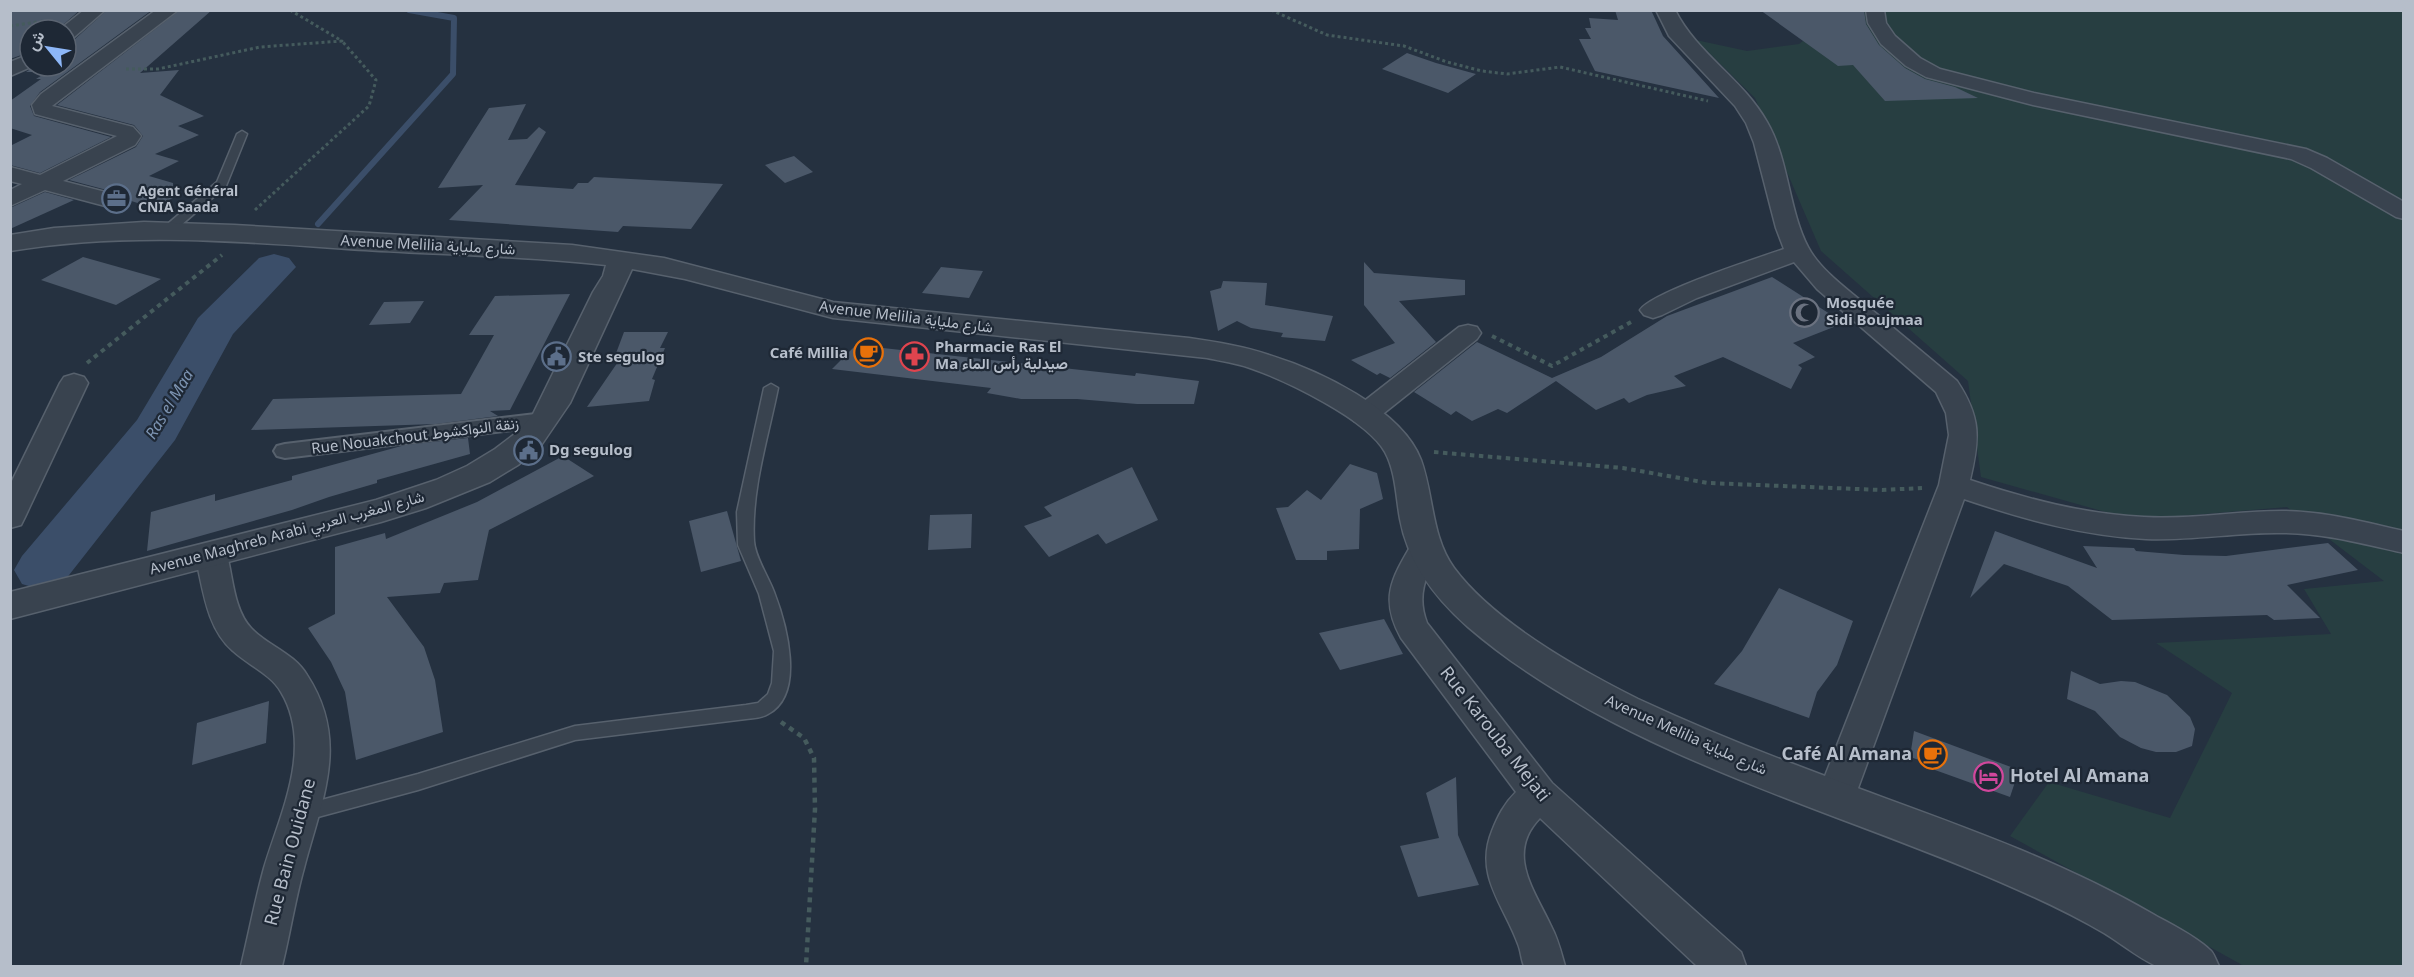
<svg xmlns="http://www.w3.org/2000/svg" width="2414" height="977" viewBox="0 0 2414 977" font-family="'Noto Sans',Vazirmatn,sans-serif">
  <rect width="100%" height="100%" fill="#253140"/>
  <polygon fill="#273e41" points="1844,10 2403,11 2403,966 2244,966 2010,836 2049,782 2170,818 2232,693 2156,643 2331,634 2304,589 2384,581 2287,507 2134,520 1981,477 1968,381 1821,251 1755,98 1696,40 1747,51 1799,44"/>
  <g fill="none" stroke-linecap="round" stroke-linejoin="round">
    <polyline stroke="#3b4e69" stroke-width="6" points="318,224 453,74 454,18 409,10"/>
    <polygon fill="#3b4e69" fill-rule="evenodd" points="274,254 289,258 296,267 233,334 175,440 62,584 42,590 22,584 14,570 22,556 137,420 198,318 259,258"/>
  </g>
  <g fill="#4b5869">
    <polygon points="10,10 80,10 57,30 30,30 30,52 10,59"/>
    <polygon points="107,10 152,10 40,92 30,106 34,116 111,137 40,173 10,165 10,146 32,135 10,128 10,101 41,79 36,79 47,72 26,72 35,66 66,66 66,42 74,40"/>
    <polygon points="180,10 212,10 140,73 179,70 160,95 204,116 178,126 199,135 155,154 179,161 149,176 173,183 173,198 153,208 122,198 118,193 69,180 136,147 143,136 134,125 57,105"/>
    <polygon points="1615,10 1651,10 1663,36 1719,98 1595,71 1579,39 1591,39 1585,28 1591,28 1589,18 1618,20"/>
    <polygon points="1760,10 1864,10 1866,24 1879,45 1905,68 1925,79 1955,87 1978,98 1885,101 1853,65 1838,66"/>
    <polygon points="1407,53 1436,63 1476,74 1448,93 1382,69"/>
    <polygon points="526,104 508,140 527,139 539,127 546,132 515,185 573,189 578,183 588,183 594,177 723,184 691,229 623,226 618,232 449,220 483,185 438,188 489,108"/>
    <polygon points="794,156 813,172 785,183 765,165"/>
    <polygon points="45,192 74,200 10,229 10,208"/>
    <polygon points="83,257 161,279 116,305 41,280"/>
    <polygon points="1364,262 1374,273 1465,280 1465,295 1399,301 1436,342 1390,378 1380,373 1377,375 1351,360 1395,343 1364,305"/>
    <polygon points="941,267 971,270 983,271 969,298 922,293"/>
    <polygon points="1772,277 1844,323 1793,343 1815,357 1798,365 1802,368 1791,389 1723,357 1674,376 1686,386 1647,395 1629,403 1624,398 1596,410 1556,381 1507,413 1498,409 1472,421 1456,411 1451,415 1414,392 1477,342 1552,378 1601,357 1667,316"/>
    <polygon points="1223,281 1267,283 1265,305 1333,316 1325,341 1281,337 1283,333 1251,328 1237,321 1218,331 1210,291 1221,288"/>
    <polygon points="570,294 510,410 490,411 498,416 436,424 251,430 273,399 461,394 494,335 469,335 495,296"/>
    <polygon points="424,301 410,323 369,325 384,302"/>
    <polygon points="624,332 668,332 660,348 665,348 652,379 655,380 649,401 587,407 622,356 615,356"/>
    <polygon points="856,345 1135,376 1136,373 1199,381 1194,404 1137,404 1077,399 1021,399 987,393 991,388 832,369"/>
    <polygon points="468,438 470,454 377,480 377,483 329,497 292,510 147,551 151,512 215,494 215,501 292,480 292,476 405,445"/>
    <polygon points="563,456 594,476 489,530 478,580 444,583 440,593 387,597 424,647 435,680 443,732 356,760 345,692 331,662 308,628 335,614 335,547 385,533 386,539 477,502"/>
    <polygon points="1350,464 1377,473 1383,499 1360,509 1359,549 1327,551 1327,560 1296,560 1276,508 1288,507 1307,490 1321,500"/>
    <polygon points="1132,467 1158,520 1106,544 1098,534 1049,557 1024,526 1052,516 1044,507"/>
    <polygon points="727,511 741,561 701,572 689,521"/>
    <polygon points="972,514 971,548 928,550 930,515"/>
    <polygon points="1995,531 2097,568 2083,546 2134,548 2136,551 2184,555 2226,556 2328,543 2358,570 2287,585 2320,618 2274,620 2267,615 2112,620 2068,586 2004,564 1970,598"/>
    <polygon points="1779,588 1853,621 1837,665 1817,692 1809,718 1714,684 1742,651"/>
    <polygon points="1384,619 1403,654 1340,670 1319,633"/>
    <polygon points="2071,671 2100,684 2121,681 2135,682 2167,695 2190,717 2195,729 2192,746 2176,752 2156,752 2141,748 2120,737 2095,711 2067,699"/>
    <polygon points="269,701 266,743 192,765 197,723"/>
    <polygon points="1914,731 2019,770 2010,797 1935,770 1937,766 1910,757"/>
    <polygon points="1456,777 1458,835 1479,885 1418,897 1400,846 1439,838 1426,793"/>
  </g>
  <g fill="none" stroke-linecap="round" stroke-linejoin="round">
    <defs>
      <g id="service">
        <polygon points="242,131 247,134 226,186 172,233 164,233 164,227 217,182 237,134"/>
        <path d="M771,384l7,4c-10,50 -27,102 -24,153 1,16 14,35 20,51 12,31 32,102 -6,122 -6,4 -15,4 -22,5l-171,21 -157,50 -115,31 -7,-2 -2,-6 2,-6 7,-2 115,-31 157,-48 171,-21 12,-2 10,-9 4,-11 2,-32 -15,-57 -21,-49 -1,-33 27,-124z"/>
      </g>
      <polygon id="pedestrian" points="544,413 552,415 555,420 552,425 285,458 277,456 274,451 277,446 285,444"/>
      <g id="minor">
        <polygon points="84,10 105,10 73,38 66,40 66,30 59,30"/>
        <polygon points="156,10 178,10 52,106 133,127 141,136 135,145 63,181 117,195 121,200 117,205 109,207 45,190 10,206 10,190 22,184 10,181 10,167 40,175 117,136 35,114 32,105 41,94"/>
        <path d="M1656,10h19c22,44 68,69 92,112 22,38 21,86 41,125 12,23 39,42 58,58 30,25 61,51 91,76 24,36 23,57 13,99 57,19 114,34 174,37 46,3 92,-6 138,-6 41,0 81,11 122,20v22c-40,-9 -80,-20 -122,-20 -45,-1 -90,8 -136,6 -63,-3 -123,-20 -182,-40l-110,300 -6,11 -13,5 -13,-5 -6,-11 123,-314 10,-50 -3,-22 -10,-21 -119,-103 -23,-27 -97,36 -35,17 -9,3 -9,-3 -4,-5c12,-18 118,-52 144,-61l-8,-21 -22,-85 -8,-20 -11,-17 -66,-70z"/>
        <polygon points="1866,10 1884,10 1886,23 1895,36 1920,58 1940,69 2034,93 2306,149 2327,158 2404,202 2404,219 2396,217 2311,168 2291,159 2033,105 1926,77 1906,66 1881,44 1868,23"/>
        <polygon points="30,54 30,66 33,66 10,76 10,62"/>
        <polygon points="1468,325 1477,327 1481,333 1477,339 1374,421 1364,424 1354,421 1350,415 1354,409 1459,327"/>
        <polygon points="74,374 84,377 88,383 25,517 21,525 10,528 10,485 60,383 64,377"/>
        <path d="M1424,539l11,3 5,8c-14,25 -24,45 -13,73l125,160 189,169 5,14h-49l-157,-148c-35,36 -5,73 11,108 7,13 10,26 14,40h-41c-3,-7 -3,-15 -6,-22 -14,-39 -44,-69 -26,-113 6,-15 12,-27 24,-39l-115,-154c-22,-40 -9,-60 12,-96z"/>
        <path d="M211,544l11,3 5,8c6,23 7,55 24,73 17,18 43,25 56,47 43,66 15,124 -3,193 -9,32 -14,66 -22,98h-41c8,-33 14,-66 23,-98 16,-54 50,-121 17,-176 -10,-18 -33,-27 -48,-41 -27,-23 -30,-64 -38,-96l5,-8z"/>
      </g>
      <path id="tertiary" d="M144,222l90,3 338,20 92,13 169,44 356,36c27,4 54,8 80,17 49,15 133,54 152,105 13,36 10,76 33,108 40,54 124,101 184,131 52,24 104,46 158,66 119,46 244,84 355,148 19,11 43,22 59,37 4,3 6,11 9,16 -12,1 -52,3 -62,0 -14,-5 -38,-24 -53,-33 -34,-20 -69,-36 -106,-52 -172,-74 -386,-130 -530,-254 -33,-29 -60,-64 -68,-108 -4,-21 -4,-47 -15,-67 -18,-33 -100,-72 -135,-84 -14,-5 -29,-7 -43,-10l-374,-40 -148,-39 -53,-10 -62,134 -28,41 -24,21 -28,17 -64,26 -45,14 -371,97v-27l366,-92 60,-20 31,-14 28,-17 25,-19 13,-16 60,-122 10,-16 3,-11c-80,-9 -161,-10 -241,-15 -120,-8 -235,-19 -355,1v-16l44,-7z"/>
    </defs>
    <use href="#service" stroke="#57616d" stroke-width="3"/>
    <use href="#pedestrian" stroke="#57616d" stroke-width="4"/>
    <use href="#minor" stroke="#57616d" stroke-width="3"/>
    <use href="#tertiary" stroke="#57616d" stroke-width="3"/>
    <g stroke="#455b5d" stroke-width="3" stroke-dasharray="3 3" stroke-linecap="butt">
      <polyline points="1271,10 1327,35 1404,46 1447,62 1482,71 1507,74 1560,67 1708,101"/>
      <polyline points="10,26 44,21 42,26 47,26"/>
      <polyline points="126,69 158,69 260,47 342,41 290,10"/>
      <polyline points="255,210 369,106 376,80 342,41"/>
    </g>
    <g stroke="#455b5d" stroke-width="4" stroke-dasharray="4.5 4.5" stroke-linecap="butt">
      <polyline points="1492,336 1552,366 1631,322"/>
      <polyline points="87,363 222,255"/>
      <polyline points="1434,452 1623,468 1708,483 1882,490 1922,488"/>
    </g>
    <polyline stroke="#455b5d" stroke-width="4.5" stroke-dasharray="5 5" stroke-linecap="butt" points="781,722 804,738 814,758 815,809 806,966"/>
    <use href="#service" fill="#39434f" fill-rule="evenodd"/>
    <use href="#pedestrian" fill="#39434f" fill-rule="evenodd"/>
    <use href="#minor" fill="#39434f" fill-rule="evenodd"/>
    <use href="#tertiary" fill="#39434f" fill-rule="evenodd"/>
  </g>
  <defs>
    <symbol id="office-ring" viewBox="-11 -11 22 22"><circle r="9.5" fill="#1e2835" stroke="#5c6f8a" stroke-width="1.5"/><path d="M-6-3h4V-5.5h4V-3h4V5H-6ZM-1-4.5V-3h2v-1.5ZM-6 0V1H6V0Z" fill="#5c6f8a"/></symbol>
    <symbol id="mosque-ring" viewBox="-11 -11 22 22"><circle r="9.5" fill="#1e2835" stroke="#6b7280" stroke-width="1.5"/><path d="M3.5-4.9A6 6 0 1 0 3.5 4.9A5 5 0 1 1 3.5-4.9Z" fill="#6b7280"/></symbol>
    <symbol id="cafe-ring" viewBox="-11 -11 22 22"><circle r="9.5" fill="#1e2835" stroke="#e8710a" stroke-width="1.5"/><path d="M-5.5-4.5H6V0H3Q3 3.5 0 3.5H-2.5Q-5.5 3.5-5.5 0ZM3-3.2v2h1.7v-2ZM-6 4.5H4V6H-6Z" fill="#e8710a"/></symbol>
    <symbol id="pharmacy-ring" viewBox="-11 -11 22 22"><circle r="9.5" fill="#1e2835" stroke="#e0444e" stroke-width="1.5"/><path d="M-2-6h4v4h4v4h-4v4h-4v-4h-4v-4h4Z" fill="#e0444e"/></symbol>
    <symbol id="civic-ring" viewBox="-11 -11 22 22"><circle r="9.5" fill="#1e2835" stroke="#5c6f8a" stroke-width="1.5"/><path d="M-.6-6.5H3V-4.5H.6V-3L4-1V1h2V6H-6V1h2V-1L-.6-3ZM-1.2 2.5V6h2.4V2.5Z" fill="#5c6f8a"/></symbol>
    <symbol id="hotel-ring" viewBox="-11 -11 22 22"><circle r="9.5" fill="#1e2835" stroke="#d1479c" stroke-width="1.5"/><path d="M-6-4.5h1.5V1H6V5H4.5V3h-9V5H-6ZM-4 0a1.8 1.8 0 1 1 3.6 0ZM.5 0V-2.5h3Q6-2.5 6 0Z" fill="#d1479c"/></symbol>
  </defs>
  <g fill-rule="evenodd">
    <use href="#office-ring" x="100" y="182" width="33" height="33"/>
    <use href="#mosque-ring" x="1788" y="296" width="33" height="33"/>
    <use href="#cafe-ring" x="852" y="336" width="33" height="33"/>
    <use href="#pharmacy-ring" x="898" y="340" width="33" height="33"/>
    <use href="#civic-ring" x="540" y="340" width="33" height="33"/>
    <use href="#civic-ring" x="512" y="434" width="33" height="33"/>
    <use href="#cafe-ring" x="1916" y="738" width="33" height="33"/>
    <use href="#hotel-ring" x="1972" y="760" width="33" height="33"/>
  </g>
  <g text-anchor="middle" stroke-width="4.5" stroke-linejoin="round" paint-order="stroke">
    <g font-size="14" font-weight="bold" fill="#b6beca" stroke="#1e2835" text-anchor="start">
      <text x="138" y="196">Agent Général<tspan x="138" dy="16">CNIA Saada</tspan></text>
    </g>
    <g font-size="15" fill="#b6beca" stroke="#1e2835">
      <text transform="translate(428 245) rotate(3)" y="5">Avenue Melilia شارع ملياية</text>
      <text transform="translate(906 317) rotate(7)" y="5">Avenue Melilia شارع ملياية</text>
      <text transform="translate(415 436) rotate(-7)" y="5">Rue Nouakchout زنقة النواكشوط</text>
      <text transform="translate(287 533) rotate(-15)" y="5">Avenue Maghreb Arabi شارع المغرب العربي</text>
      <text transform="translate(1686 735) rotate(24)" y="5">Avenue Melilia شارع ملياية</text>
    </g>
    <g font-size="15" font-weight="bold" fill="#b6beca" stroke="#1e2835" text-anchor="start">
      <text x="1826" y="308">Mosquée<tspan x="1826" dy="17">Sidi Boujmaa</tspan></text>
      <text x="935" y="352">Pharmacie Ras El<tspan x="935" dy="17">Ma صيدلية رأس الماء</tspan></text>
      <text x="848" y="358" text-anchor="end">Café Millia</text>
      <text x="578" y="362">Ste segulog</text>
      <text x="549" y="455">Dg segulog</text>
    </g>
    <g font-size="16" font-style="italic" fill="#7d94b2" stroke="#1e2835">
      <text transform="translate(169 404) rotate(-59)" y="6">Ras el Maa</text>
    </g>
    <g font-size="18" fill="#b6beca" stroke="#1e2835">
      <text transform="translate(1495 734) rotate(52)" y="6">Rue Karouba Mejati</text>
      <text transform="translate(290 852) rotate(-75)" y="6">Rue Bain Ouidane</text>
    </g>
    <g font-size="18" font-weight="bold" fill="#b6beca" stroke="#1e2835" text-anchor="end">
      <text x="1912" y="760">Café Al Amana</text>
      <text x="2010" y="782" text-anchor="start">Hotel Al Amana</text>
    </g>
  </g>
  <rect width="2414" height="977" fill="none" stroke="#b6beca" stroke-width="24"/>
  <g transform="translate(48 48) rotate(300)"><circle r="28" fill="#1e2835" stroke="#5b6471" stroke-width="1.5"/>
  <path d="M0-4.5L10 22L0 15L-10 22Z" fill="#8db7f8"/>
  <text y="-9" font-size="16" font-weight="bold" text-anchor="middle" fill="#b6beca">ش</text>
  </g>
</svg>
